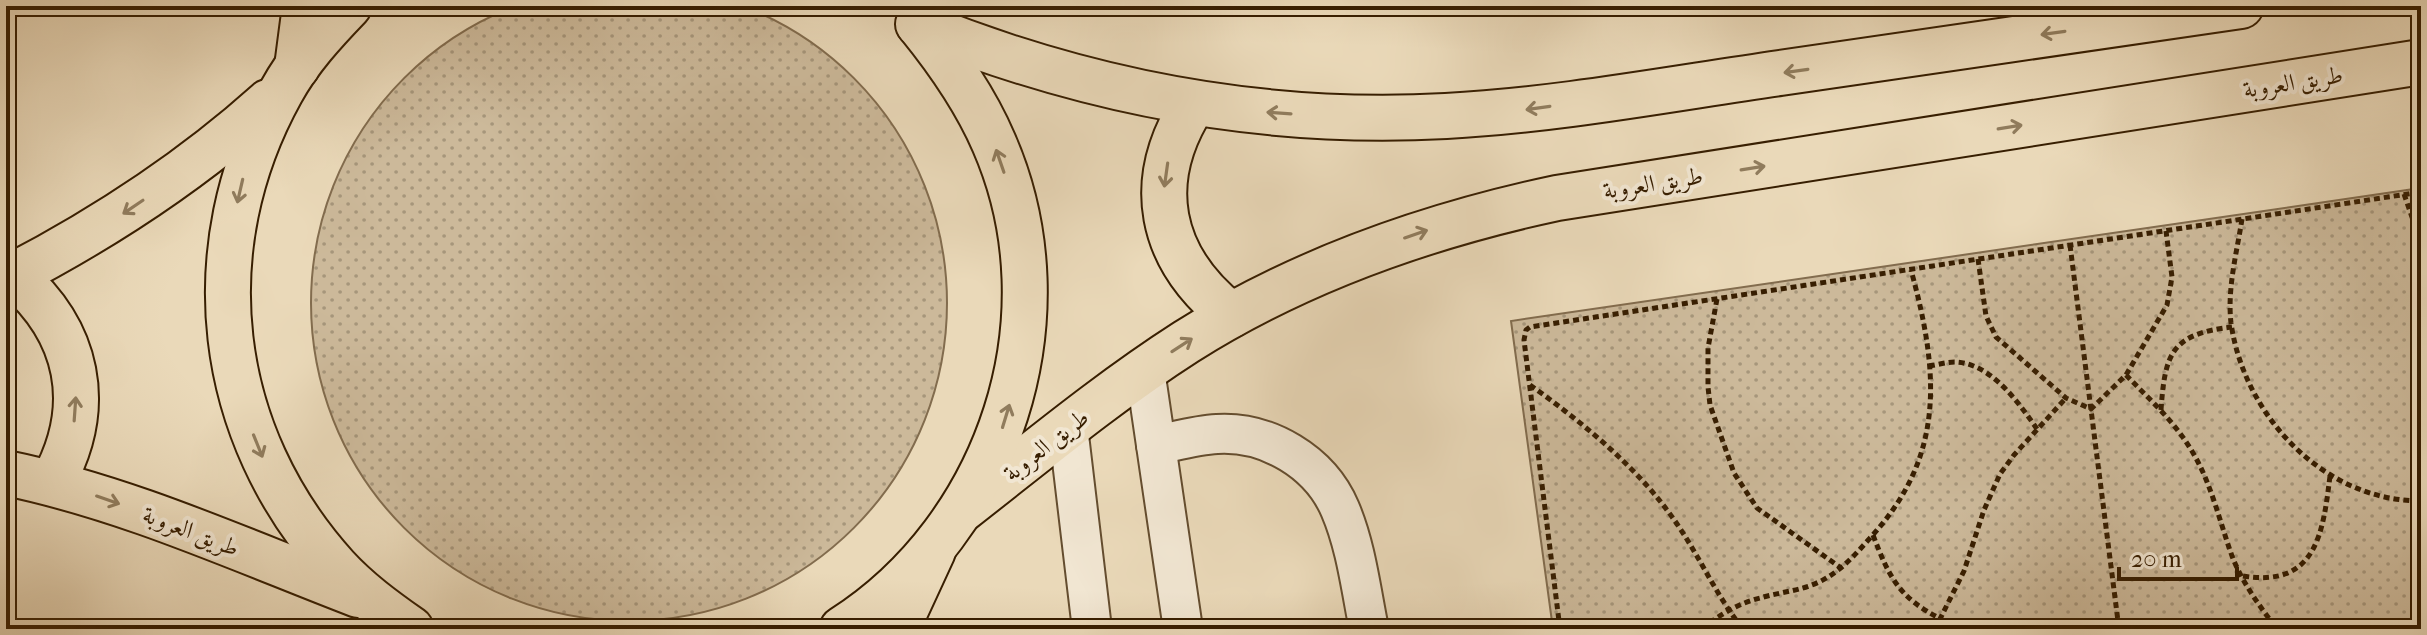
<svg xmlns="http://www.w3.org/2000/svg" width="2427" height="635" viewBox="0 0 2427 635" font-family="'IM FELL French Canon',Amiri,serif">
  <defs>
    <pattern id="park-dots" width="8" height="8" patternUnits="userSpaceOnUse" patternTransform="scale(2)"><rect width="8" height="8" fill="#ccb99a"/><path d="M2 2h.1M6 6h.1" fill="none" stroke="#a6967b" stroke-width="1.8" stroke-linecap="round"/></pattern>
  </defs>
  <rect width="100%" height="100%" fill="#ead9b9"/>
  <filter id="stains"><feTurbulence type="fractalNoise" baseFrequency=".0025" numOctaves="4"/><feColorMatrix values="0 0 0 0 .2 0 0 0 0 .09 0 0 0 0 .02 0 0 0 .5 -.17"/></filter>
  <radialGradient id="worn" r=".72"><stop offset=".6" stop-color="#630" stop-opacity="0"/><stop offset="1" stop-color="#630" stop-opacity=".3"/></radialGradient>
  <g fill="url(#park-dots)" stroke="#826c4e" stroke-width="2">
    <circle cx="629" cy="303" r="318"/>
    <polygon points="2421,188 2421,629 1553,629 1511,321"/>
  </g>
  <g fill="none" stroke-linecap="round" stroke-linejoin="round">
    <defs>
      <g id="minor">
        <polyline points="1145,370 1183,629"/>
        <polyline points="1068,427 1092,629"/>
        <path d="M1156,445c20,-4 41,-10 61,-11 51,-3 103,28 123,75 16,37 21,81 29,120"/>
      </g>
      <g id="major">
        <polyline points="297,67 305,6"/>
        <polyline points="897,629 933,551"/>
      </g>
      <g id="highway">
        <path d="M349,6c-25,26 -50,53 -68,86 -87,157 -66,341 55,475 22,24 48,43 75,62"/>
        <path d="M918,24c168,68 346,102 528,92 112,-6 223,-27 334,-43 154,-22 307,-45 461,-67"/>
        <path d="M1194,103c-51,79 -35,155 37,212"/>
        <path d="M13,275c66,56 82,131 39,208"/>
        <path d="M6,279c95,-49 183,-106 262,-177"/>
        <path d="M6,473c122,25 237,78 352,122"/>
        <path d="M963,509c73,-57 145,-117 223,-167 114,-72 240,-116 371,-144l864,-136"/>
        <path d="M842,629c158,-101 228,-312 152,-486 -19,-44 -45,-81 -75,-118"/>
      </g>
    </defs>
    <use href="#minor" stroke="#644d2f" stroke-width="42"/>
    <use href="#major" stroke="#371e01" stroke-width="48"/>
    <use href="#highway" stroke="#371e01" stroke-width="48"/>
    <g stroke="#371e01" stroke-width="5" stroke-dasharray="6 4" stroke-linecap="butt">
      <polyline points="2404,194 2421,243"/>
      <path d="M2242,219c-5,33 -15,69 -11,104 13,93 93,178 190,178"/>
      <polyline points="2070,245 2119,629"/>
      <polyline points="1978,259 1986,316 1996,337 2066,398 2091,409 2126,375 2167,305 2172,277 2166,231"/>
      <polyline points="1717,299 1708,348 1708,387 1710,405 1734,473 1757,508 1841,568"/>
      <path d="M1929,366c8,-1 17,-4 26,-4 36,1 64,41 82,67"/>
      <path d="M2126,375c22,23 47,45 64,73 21,33 29,72 42,108 10,26 28,51 45,73"/>
      <path d="M1530,385c53,38 110,84 147,139 24,35 40,73 66,105"/>
      <path d="M2161,410c4,-58 11,-76 71,-83"/>
      <path d="M1873,535c16,42 26,63 68,84"/>
      <path d="M2243,576c74,12 80,-44 87,-100"/>
      <polyline points="1560,629 1524,340 1526,330 1530,327 2421,192"/>
      <path d="M1702,629c17,-14 37,-26 58,-31 20,-6 40,-7 59,-16 21,-10 36,-27 51,-44 76,-82 69,-166 41,-268"/>
      <polyline points="1935,629 1964,571 1984,510 2000,474 2014,455 2066,398"/>
    </g>
    <use href="#minor" stroke="#f1e6d2" stroke-width="38"/>
    <use href="#major" stroke="#ead9b9" stroke-width="44"/>
    <use href="#highway" stroke="#ead9b9" stroke-width="44"/>
  </g>
  <defs><path id="oneway-shaft" d="M-6 0H5M1.5-3L5.5 0L1.5 3" fill="none" stroke-width="1.6" stroke-linecap="round" stroke-linejoin="round" transform="scale(2)"/></defs>
  <g stroke="#907c5d">
    <use href="#oneway-shaft" transform="translate(2053 33) rotate(172)"/>
    <use href="#oneway-shaft" transform="translate(1796 71) rotate(172)"/>
    <use href="#oneway-shaft" transform="translate(1538 108) rotate(172)"/>
    <use href="#oneway-shaft" transform="translate(1279 113) rotate(-176)"/>
    <use href="#oneway-shaft" transform="translate(2010 127) rotate(-9)"/>
    <use href="#oneway-shaft" transform="translate(1000 161) rotate(-109)"/>
    <use href="#oneway-shaft" transform="translate(1753 168) rotate(-9)"/>
    <use href="#oneway-shaft" transform="translate(1166 175) rotate(98)"/>
    <use href="#oneway-shaft" transform="translate(240 191) rotate(103)"/>
    <use href="#oneway-shaft" transform="translate(133 207) rotate(146)"/>
    <use href="#oneway-shaft" transform="translate(1416 234) rotate(-19)"/>
    <use href="#oneway-shaft" transform="translate(1182 345) rotate(-33)"/>
    <use href="#oneway-shaft" transform="translate(75 409) rotate(-86)"/>
    <use href="#oneway-shaft" transform="translate(1006 416) rotate(-73)"/>
    <use href="#oneway-shaft" transform="translate(258 446) rotate(68)"/>
    <use href="#oneway-shaft" transform="translate(108 500) rotate(19)"/>
  </g>
  <g text-anchor="middle" stroke-width="8" stroke-linejoin="round" paint-order="stroke">
    <g font-size="24" fill="#371e01" stroke="#f1e6d2">
      <text transform="translate(2293 82) rotate(-9)" y="8">طريق العروبة</text>
      <text transform="translate(1653 183) rotate(-9)" y="8">طريق العروبة</text>
      <text transform="translate(1046 445) rotate(-38)" y="8">طريق العروبة</text>
      <text transform="translate(191 531) rotate(21)" y="8">طريق العروبة</text>
    </g>
  </g>
  <rect width="2427" height="635" fill="none" stroke="#ead9b9" stroke-width="32"/>
  <rect x="8" y="8" width="2411" height="619" fill="none" stroke="#371e01" stroke-width="4"/>
  <rect x="16" y="16" width="2395" height="603" fill="none" stroke="#371e01" stroke-width="2"/>
  <path d="M2119 567v12h118v-12" fill="none" stroke="#371e01" stroke-width="4"/>
  <text x="2131" y="567" font-size="24" fill="#371e01" stroke="#f1e6d2" stroke-width="6" paint-order="stroke">20 m</text>
  <rect width="100%" height="100%" filter="url(#stains)"/>
  <rect width="100%" height="100%" fill="url(#worn)"/>
</svg>
